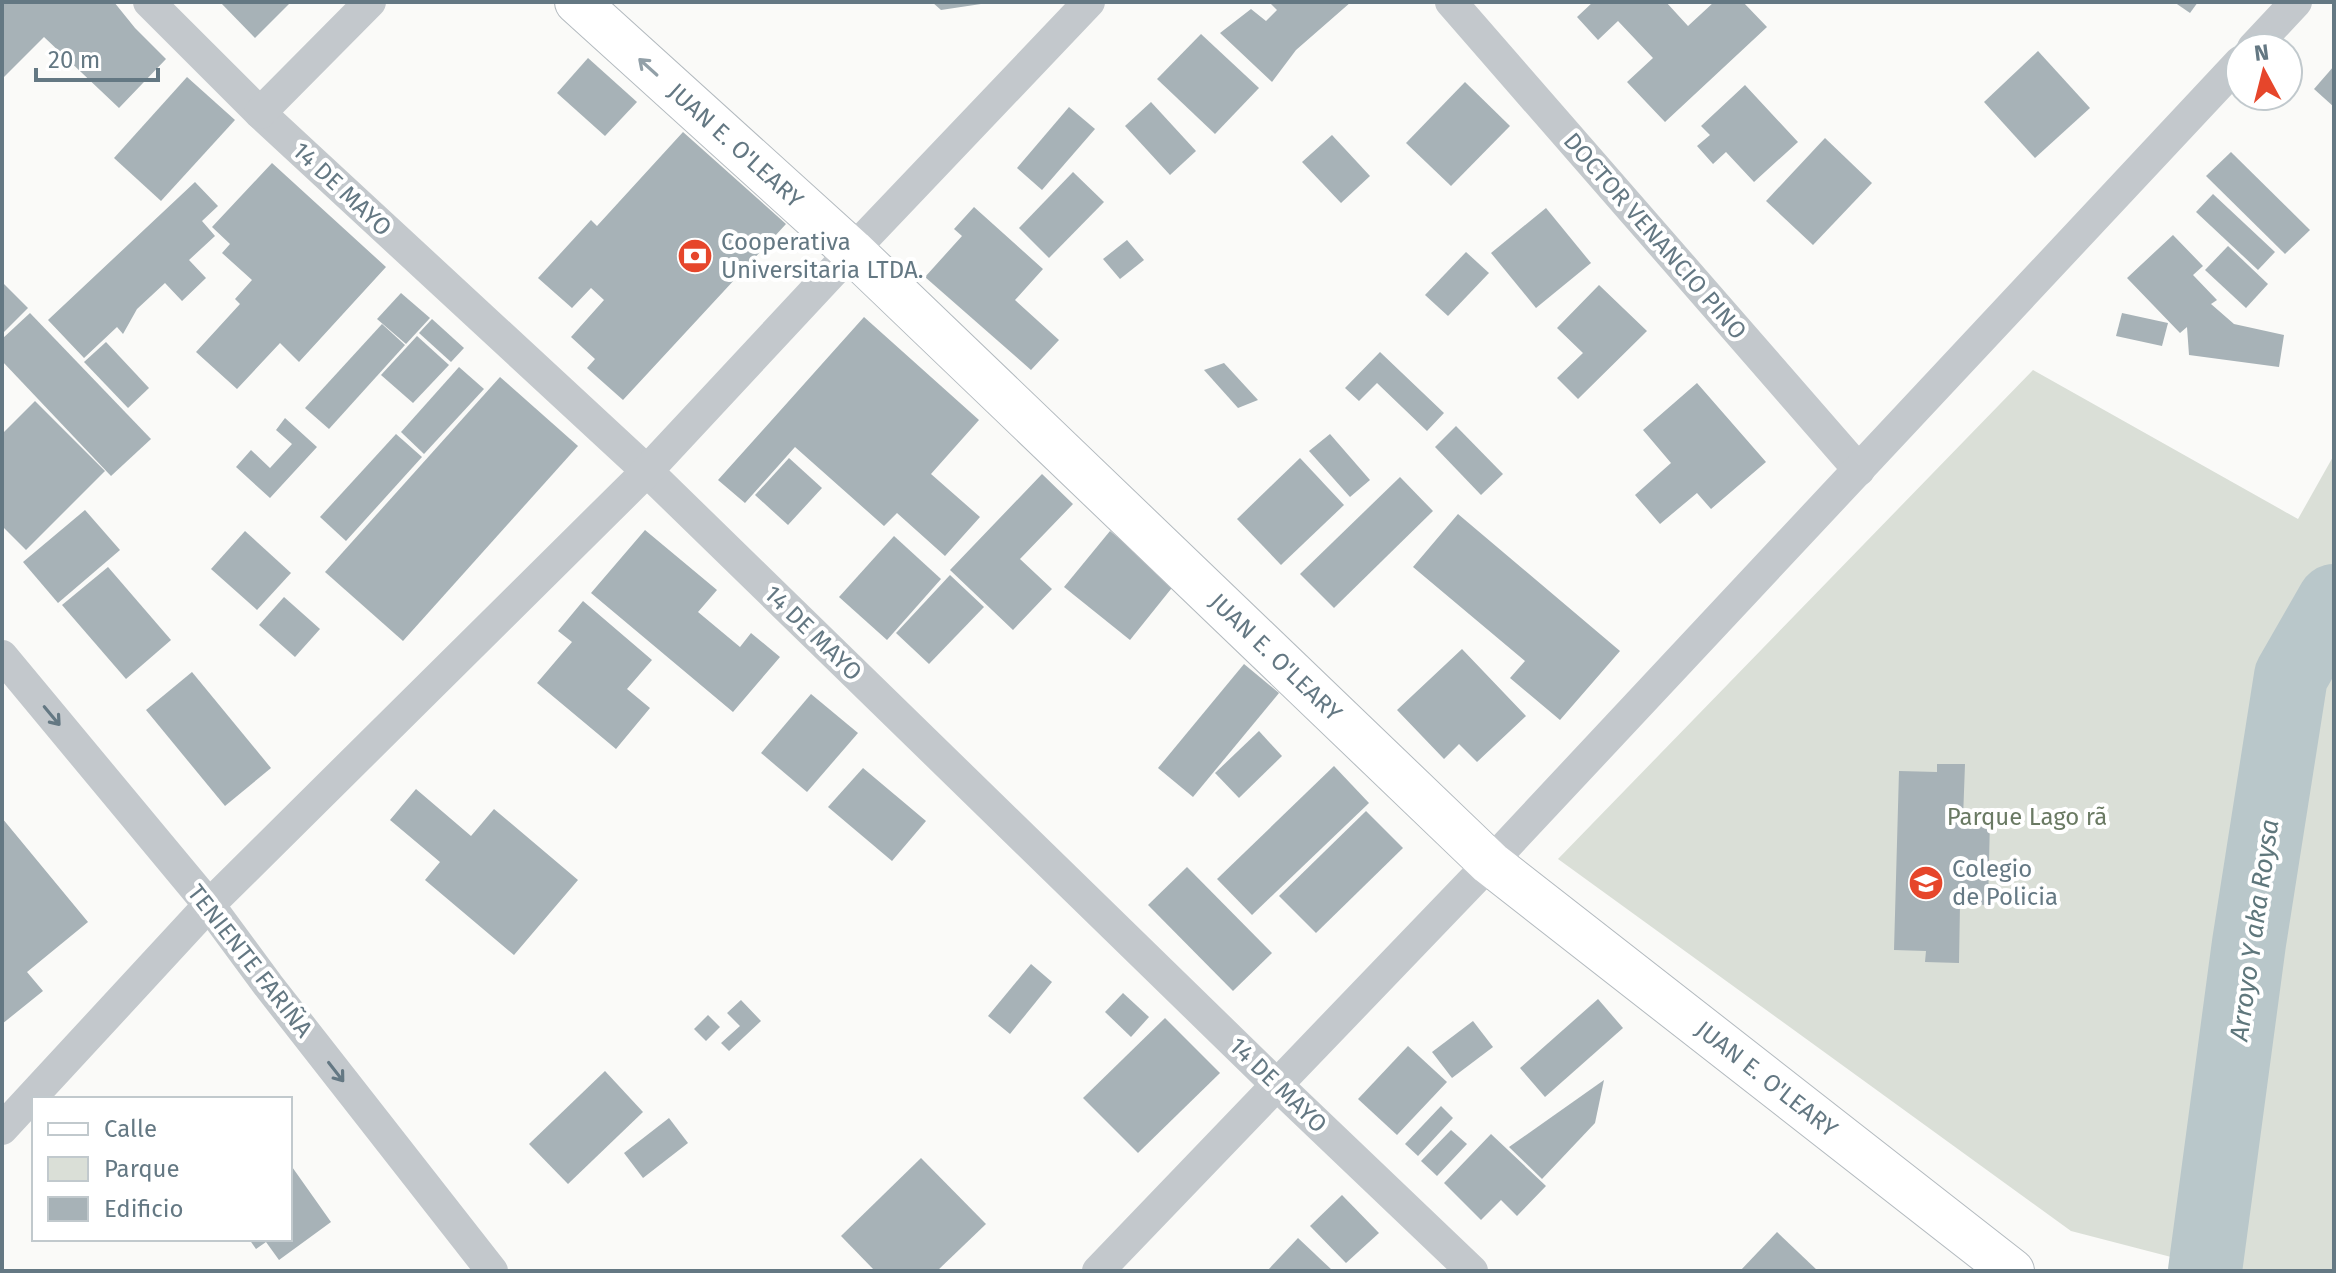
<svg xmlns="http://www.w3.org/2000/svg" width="2336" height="1273" viewBox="0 0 2336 1273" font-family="'Fira Sans',sans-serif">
  <rect width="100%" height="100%" fill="#fafaf8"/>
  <polygon fill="#dadfd7" points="2033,370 2298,519 2334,455 2334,1271 2225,1271 2071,1231 1558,859"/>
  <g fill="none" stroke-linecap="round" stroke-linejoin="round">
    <polyline stroke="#b9c7ca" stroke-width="74" points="2205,1271 2249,943 2291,676 2334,601"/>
  </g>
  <g fill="#a7b2b7">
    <polygon points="2,2 114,2 135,28 166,59 119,108 44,37 2,79"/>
    <polygon points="220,2 291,2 255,38"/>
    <polygon points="932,2 981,2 981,4 941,10"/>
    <polygon points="1269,2 1351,2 1296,50 1272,82 1220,33 1251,9 1266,21 1277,10"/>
    <polygon points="1593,2 1666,2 1688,26 1714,2 1743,2 1767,27 1665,122 1627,82 1653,58 1618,21 1598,40 1577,17"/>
    <polygon points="2174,2 2198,2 2190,13"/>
    <polygon points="1201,34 1259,88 1215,134 1157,79"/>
    <polygon points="2038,51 2090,108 2035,158 1984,102"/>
    <polygon points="588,58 637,102 605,136 557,93"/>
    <polygon points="2334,66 2334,107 2314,89"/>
    <polygon points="187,77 235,120 161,201 114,158"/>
    <polygon points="1465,82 1510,126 1451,186 1406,143"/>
    <polygon points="1745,85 1798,142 1754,182 1726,152 1713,164 1697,146 1710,135 1701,126"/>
    <polygon points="1151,102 1196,151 1170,175 1125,126"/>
    <polygon points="1069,107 1095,129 1042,190 1017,168"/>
    <polygon points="683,132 786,224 623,400 587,368 595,359 571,337 604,300 591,288 572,308 538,278 591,220 597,226"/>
    <polygon points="1332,135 1370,176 1341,203 1302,162"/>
    <polygon points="1825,138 1872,183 1813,245 1766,201"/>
    <polygon points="2231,152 2310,230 2285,254 2206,176"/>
    <polygon points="272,163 386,267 299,362 280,343 237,389 196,352 240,304 235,299 252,280 222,253 230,244 212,227"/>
    <polygon points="1073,172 1104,202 1049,258 1019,228"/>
    <polygon points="195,182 218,206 202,221 215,236 189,260 206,278 182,301 165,283 137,309 123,334 117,327 84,358 48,320"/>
    <polygon points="2213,194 2275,252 2258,270 2196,212"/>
    <polygon points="974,207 1043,269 1015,300 1059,340 1031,370 925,277 962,236 954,229"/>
    <polygon points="1546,208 1591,263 1536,308 1491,253"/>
    <polygon points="2173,235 2203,266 2193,275 2217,300 2211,304 2234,324 2284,335 2279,367 2189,355 2187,327 2180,333 2127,278"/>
    <polygon points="1127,240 1144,260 1120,279 1103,259"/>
    <polygon points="2228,246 2268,284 2246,308 2205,270"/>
    <polygon points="1466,252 1489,273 1448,316 1425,295"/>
    <polygon points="2,282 28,308 2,334"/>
    <polygon points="1599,285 1647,331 1578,399 1557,378 1583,353 1557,328"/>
    <polygon points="401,293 430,318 406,344 377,319"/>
    <polygon points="30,313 151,439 111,476 2,361 2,339"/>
    <polygon points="2122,313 2168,323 2162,346 2116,336"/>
    <polygon points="864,317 979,420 931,474 980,517 945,556 897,513 884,526 795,447 745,503 718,480"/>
    <polygon points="432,319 464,348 451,362 419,333"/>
    <polygon points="382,324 405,345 329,429 305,408"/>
    <polygon points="417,336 449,365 413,403 381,375"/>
    <polygon points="106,342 149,388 128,408 84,362"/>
    <polygon points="1380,352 1444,413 1427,431 1377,383 1359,401 1345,388"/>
    <polygon points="1224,363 1258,400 1238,408 1204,370"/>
    <polygon points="459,367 484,389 424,454 401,432"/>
    <polygon points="500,377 578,446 403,641 325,572"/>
    <polygon points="1697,383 1766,462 1711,509 1697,493 1660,524 1635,495 1671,463 1643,430"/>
    <polygon points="35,401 105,471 26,550 2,526 2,434"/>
    <polygon points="285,418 317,447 270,498 236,467 251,450 270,468 292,444 276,430"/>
    <polygon points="1456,426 1503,474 1481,495 1435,447"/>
    <polygon points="396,434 422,457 346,541 320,517"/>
    <polygon points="1330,434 1370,480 1350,497 1309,451"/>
    <polygon points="789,458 822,488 788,525 755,495"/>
    <polygon points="1300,458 1344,505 1281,565 1237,519"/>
    <polygon points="1042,474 1073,504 1020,559 1052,589 1013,630 950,570"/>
    <polygon points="1400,477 1433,511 1334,608 1300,574"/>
    <polygon points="85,510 120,550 58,603 23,562"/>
    <polygon points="1458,514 1620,651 1560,720 1510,678 1525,661 1413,567"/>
    <polygon points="645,530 717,590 698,612 740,647 751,633 780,657 733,712 591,593"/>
    <polygon points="245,531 291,573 257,610 211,569"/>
    <polygon points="1110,531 1175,584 1130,640 1064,587"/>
    <polygon points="894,536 941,579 887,640 839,597"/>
    <polygon points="108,567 171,640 126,679 62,605"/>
    <polygon points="950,575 984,607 929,664 896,633"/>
    <polygon points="284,597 320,629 295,657 259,625"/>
    <polygon points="583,601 652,660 627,689 650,708 616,749 537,683 572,642 558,631"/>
    <polygon points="1462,649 1526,716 1477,762 1459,744 1444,759 1397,710"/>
    <polygon points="1244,664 1279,693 1193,797 1158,768"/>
    <polygon points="192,672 271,768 225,806 146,710"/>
    <polygon points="811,694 858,733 807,792 761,753"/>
    <polygon points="1259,731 1282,756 1239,798 1215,773"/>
    <polygon points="1937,764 1965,764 1963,819 1990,820 1988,905 1960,904 1959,963 1925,962 1926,951 1894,950 1899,771 1937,772"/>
    <polygon points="1334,766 1369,803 1252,915 1217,879"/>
    <polygon points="863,768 926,821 892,861 828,807"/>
    <polygon points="416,789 471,836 494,809 578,880 514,955 425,880 440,862 390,820"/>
    <polygon points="1366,811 1403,848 1316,933 1279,896"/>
    <polygon points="2,818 88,922 27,972 43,991 2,1024"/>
    <polygon points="1187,867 1272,953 1233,991 1148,905"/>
    <polygon points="1031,964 1052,982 1010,1034 988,1016"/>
    <polygon points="1123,993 1149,1017 1131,1037 1105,1012"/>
    <polygon points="1598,999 1623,1028 1545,1097 1520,1068"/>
    <polygon points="741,1000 761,1021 729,1051 721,1043 740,1026 727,1013"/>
    <polygon points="708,1015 720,1027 706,1041 694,1029"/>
    <polygon points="1165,1018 1220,1073 1138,1153 1083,1098"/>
    <polygon points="1473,1021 1493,1047 1452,1078 1432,1052"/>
    <polygon points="1408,1046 1447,1082 1397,1135 1358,1099"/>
    <polygon points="605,1071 643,1112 568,1184 529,1144"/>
    <polygon points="1604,1080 1595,1123 1542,1179 1509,1147"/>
    <polygon points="1441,1106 1453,1118 1418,1156 1405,1144"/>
    <polygon points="669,1118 688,1143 643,1178 624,1153"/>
    <polygon points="1451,1130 1467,1144 1437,1176 1421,1161"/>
    <polygon points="1491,1134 1546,1186 1517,1216 1501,1200 1481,1220 1444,1183"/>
    <polygon points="921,1158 986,1224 937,1271 875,1271 841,1236"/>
    <polygon points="290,1164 331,1222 279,1260 266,1242 256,1249 249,1239 290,1239"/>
    <polygon points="1342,1195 1379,1233 1346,1263 1310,1226"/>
    <polygon points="1777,1232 1818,1271 1740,1271"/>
    <polygon points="1298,1238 1333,1271 1267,1271"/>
  </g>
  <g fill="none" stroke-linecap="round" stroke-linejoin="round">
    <defs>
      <g id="secondary">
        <path id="s1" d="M577,2l275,249 638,612 522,408"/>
      </g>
    </defs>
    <use href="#secondary" stroke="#b3babf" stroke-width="46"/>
    <g stroke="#c3c8cc" stroke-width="32">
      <polyline points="149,2 260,113 647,471 1276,1084 1472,1271"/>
      <polyline points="1451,2 1859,470"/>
      <polyline points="2253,48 2296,2"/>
      <polyline points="260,113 370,2"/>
      <polyline points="2,656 209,905 268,985 492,1271"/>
      <polyline points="2,1129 209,905 647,471 852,251 1089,2"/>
      <polyline points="1098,1271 1490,863 2240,62"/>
    </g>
    <use href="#secondary" stroke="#fff" stroke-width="44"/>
  </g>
  <defs><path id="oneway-shaft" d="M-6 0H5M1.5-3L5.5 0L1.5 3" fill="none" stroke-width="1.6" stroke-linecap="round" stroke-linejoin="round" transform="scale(2)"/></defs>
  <use stroke="#92a0a8" href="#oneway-shaft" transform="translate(648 67) rotate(-138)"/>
  <g stroke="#647883">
    <use href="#oneway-shaft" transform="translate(52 716) rotate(50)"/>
    <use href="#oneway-shaft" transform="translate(336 1072) rotate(52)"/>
  </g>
  <defs>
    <symbol id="bank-disc" viewBox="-11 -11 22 22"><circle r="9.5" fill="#e6462b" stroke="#fff"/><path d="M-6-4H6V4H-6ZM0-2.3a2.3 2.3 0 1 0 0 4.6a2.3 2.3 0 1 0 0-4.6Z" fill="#fff"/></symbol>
    <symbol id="school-disc" viewBox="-11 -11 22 22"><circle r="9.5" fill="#e6462b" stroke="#fff"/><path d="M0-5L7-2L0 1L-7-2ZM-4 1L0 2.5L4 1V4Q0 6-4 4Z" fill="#fff"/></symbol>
  </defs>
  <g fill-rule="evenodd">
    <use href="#bank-disc" x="675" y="236" width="40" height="40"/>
    <use href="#school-disc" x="1906" y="863" width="40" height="40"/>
  </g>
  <g text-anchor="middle" stroke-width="8" stroke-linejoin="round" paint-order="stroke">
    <g font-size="24" fill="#647883" stroke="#fff">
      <text dy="8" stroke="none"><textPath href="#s1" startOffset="214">JUAN E. O'LEARY</textPath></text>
      <text transform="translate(342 189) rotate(43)" y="8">14 DE MAYO</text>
      <text transform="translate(1655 236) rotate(49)" y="8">DOCTOR VENANCIO PINO</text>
      <text transform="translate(813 633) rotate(44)" y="8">14 DE MAYO</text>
      <text dy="8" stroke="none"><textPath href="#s1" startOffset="958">JUAN E. O'LEARY</textPath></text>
      <text transform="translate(250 961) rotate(52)" y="8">TENIENTE FARIÑA</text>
      <text dy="8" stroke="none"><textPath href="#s1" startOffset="1606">JUAN E. O'LEARY</textPath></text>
      <text transform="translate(1278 1085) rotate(44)" y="8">14 DE MAYO</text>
    </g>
    <g font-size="24" fill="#647883" stroke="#fff" text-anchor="start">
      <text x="721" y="250">Cooperativa<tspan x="721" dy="28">Universitaria LTDA.</tspan></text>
      <text x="1952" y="877">Colegio<tspan x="1952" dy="28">de Policia</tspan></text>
    </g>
    <g font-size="24" fill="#6a7a63" stroke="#fff">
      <text x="2027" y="825">Parque Lago rã</text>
    </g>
    <g font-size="26" font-style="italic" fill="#5f777c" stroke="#fff">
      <text transform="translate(2254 930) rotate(-82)" y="9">Arroyo Y aka Roysa</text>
    </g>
  </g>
  <rect width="2336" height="1273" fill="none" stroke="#647883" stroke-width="8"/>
  <rect x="32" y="1097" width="260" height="144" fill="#ffffff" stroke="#c1c9cd" stroke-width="2"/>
  <rect x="48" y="1123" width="40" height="12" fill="#ffffff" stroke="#c1c9cd" stroke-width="2"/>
  <text x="104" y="1137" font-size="24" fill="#647883">Calle</text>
  <rect x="48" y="1157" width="40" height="24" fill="#dadfd7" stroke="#c1c9cd" stroke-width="2"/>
  <text x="104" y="1177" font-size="24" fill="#647883">Parque</text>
  <rect x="48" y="1197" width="40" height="24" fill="#a7b2b7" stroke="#c1c9cd" stroke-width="2"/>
  <text x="104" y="1217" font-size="24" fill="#647883">Edificio</text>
  <g transform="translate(2264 72) rotate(353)"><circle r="38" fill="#ffffff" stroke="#c1c9cd" stroke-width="2"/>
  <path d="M0-6L14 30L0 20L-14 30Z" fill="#e6462b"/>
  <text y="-12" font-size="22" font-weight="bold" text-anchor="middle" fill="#647883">N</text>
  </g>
  <path d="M36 68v12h122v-12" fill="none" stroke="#647883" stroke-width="4"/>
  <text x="48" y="68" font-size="24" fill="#647883" stroke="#ffffff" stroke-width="6" paint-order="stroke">20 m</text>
</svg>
